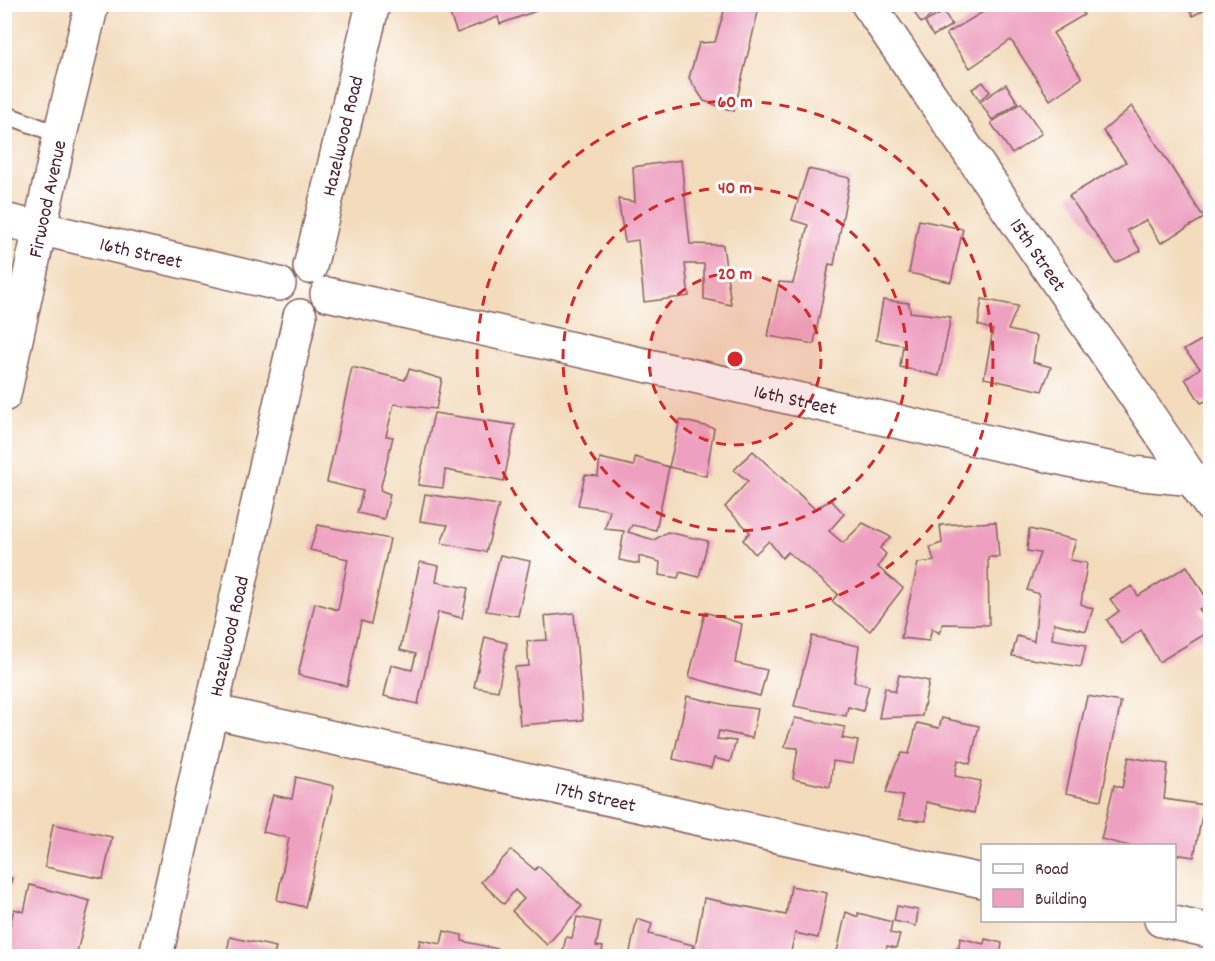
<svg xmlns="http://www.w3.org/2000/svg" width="1215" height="961" viewBox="0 0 1215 961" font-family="Dekko,sans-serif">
  <rect width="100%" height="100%" fill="#fff"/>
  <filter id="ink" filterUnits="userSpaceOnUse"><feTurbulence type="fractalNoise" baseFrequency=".0167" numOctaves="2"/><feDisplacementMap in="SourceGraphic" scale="12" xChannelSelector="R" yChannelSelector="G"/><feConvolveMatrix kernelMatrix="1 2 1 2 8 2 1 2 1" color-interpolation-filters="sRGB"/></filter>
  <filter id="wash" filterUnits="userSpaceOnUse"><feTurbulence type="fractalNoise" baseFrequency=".008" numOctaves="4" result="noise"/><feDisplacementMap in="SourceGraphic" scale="24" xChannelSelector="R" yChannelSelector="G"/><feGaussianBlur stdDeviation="1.35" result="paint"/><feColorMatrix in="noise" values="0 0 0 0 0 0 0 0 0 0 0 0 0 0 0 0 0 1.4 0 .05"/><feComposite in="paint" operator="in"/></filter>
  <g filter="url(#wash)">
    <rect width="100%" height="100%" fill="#f3dbbc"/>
    <g id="blocks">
      <g fill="#eea0c0">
        <polygon points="446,4 533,4 536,11 500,24 498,17 457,33"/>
        <polygon points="726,4 760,4 734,111 704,101 689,78 699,43 715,42"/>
        <polygon points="909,4 948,4 921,23"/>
        <polygon points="986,4 1077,4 1084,15 1053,33 1082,78 1050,100 1011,40 970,68 946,34 988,9"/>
        <polygon points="1186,4 1210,4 1210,6 1193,16"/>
        <polygon points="944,12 952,25 933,36 925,22"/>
        <polygon points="983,82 990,92 979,100 972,89"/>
        <polygon points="1006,84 1018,103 992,120 980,102"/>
        <polygon points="1021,103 1042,133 1012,154 991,123"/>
        <polygon points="1132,106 1204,218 1161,243 1146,220 1127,230 1141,251 1116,263 1069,196 1126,162 1103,131"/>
        <polygon points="681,160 690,244 723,245 731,305 704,299 704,264 685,264 689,296 644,302 638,240 625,242 618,199 635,202 633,167"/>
        <polygon points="808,169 850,178 834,265 829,264 814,344 768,336 779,282 793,283 808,225 792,220"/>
        <polygon points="919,220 963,229 951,282 909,273"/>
        <polygon points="982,299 1018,306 1008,330 1037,336 1033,362 1051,367 1042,391 984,378 993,330 978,325"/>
        <polygon points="883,300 909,303 910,312 951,317 939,376 900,367 903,345 876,340"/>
        <polygon points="1210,335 1210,399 1201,403 1185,379 1200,368 1184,350"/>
        <polygon points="352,367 405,380 409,369 442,379 436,409 394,404 386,436 393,437 380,490 390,494 384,519 357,513 363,491 327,482"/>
        <polygon points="434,413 515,425 504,481 445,470 443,488 418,485"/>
        <polygon points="680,420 714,428 706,476 669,467"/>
        <polygon points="753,451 815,509 831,500 844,514 829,531 843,543 863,523 891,537 880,548 886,554 878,567 903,588 870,631 832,601 838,594 788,552 782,558 769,541 755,554 743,540 750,532 725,507 748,481 734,470"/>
        <polygon points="635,457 669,467 656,530 632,525 628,532 654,540 667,532 708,541 699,577 680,572 678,578 659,575 660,562 639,556 639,564 619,560 624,531 605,529 610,510 578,505 585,475 598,476 600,458 634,466"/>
        <polygon points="425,494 499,505 486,552 441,543 448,525 420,521"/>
        <polygon points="996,522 999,557 988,557 989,625 943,624 939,633 932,628 929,641 901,638 918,563 934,561 930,547 942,543 940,525"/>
        <polygon points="318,525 390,539 371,624 361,621 347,686 298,675 315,603 338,610 348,559 310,550"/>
        <polygon points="1029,529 1076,540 1070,560 1087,563 1081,604 1093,609 1086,631 1054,623 1052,639 1086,645 1081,667 1012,656 1017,636 1034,641 1039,594 1027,590 1040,553 1027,551"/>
        <polygon points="500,555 530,561 518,616 486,611"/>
        <polygon points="420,562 439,566 436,582 468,588 462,618 438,612 418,704 384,696 391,665 412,670 416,654 400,650"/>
        <polygon points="1187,566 1210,604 1199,609 1210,625 1210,631 1159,662 1141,630 1122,644 1107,620 1119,611 1110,599 1132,586 1138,596"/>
        <polygon points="705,612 742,624 735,663 767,670 760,696 689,677"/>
        <polygon points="574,613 583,720 520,725 515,667 529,666 527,641 547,640 545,616"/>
        <polygon points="812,636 859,646 854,682 869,686 863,711 848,707 846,716 794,706"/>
        <polygon points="485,637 507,643 498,691 474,687"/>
        <polygon points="899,675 929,681 922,716 879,718 885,687 895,692"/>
        <polygon points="687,696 726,705 758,709 752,738 719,731 717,739 736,741 730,762 714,758 711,768 673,759"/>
        <polygon points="1087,696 1121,702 1101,800 1066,793"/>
        <polygon points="795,718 845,727 842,738 858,741 853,764 833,761 830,787 793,779 798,748 784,747"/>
        <polygon points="942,718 979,726 970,764 958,760 955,776 981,781 974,813 926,802 926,821 899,819 903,796 886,793 894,768 902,753 909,754 917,723 939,728"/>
        <polygon points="1129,757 1168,764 1164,799 1204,805 1194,857 1174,854 1174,846 1129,846 1101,839 1114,785 1122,788"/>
        <polygon points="296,777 334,786 305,907 277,900 289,838 263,832 273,795 292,799"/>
        <polygon points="53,824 112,837 103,879 45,867"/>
        <polygon points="511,850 535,870 538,866 582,906 547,945 512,911 524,899 515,890 504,904 481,882"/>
        <polygon points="4,876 12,878 6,903 4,902"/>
        <polygon points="30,885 90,901 76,956 5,956 5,945 14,909 24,912"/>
        <polygon points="791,886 827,893 818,938 795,933 790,956 717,956 694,952 704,898 786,915"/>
        <polygon points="897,906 918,910 916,926 894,921"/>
        <polygon points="846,912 858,917 858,913 892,922 890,933 900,935 896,948 887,946 884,956 836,956"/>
        <polygon points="577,917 601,922 596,946 603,947 601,956 562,956 566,937 572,938"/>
        <polygon points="637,919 652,924 649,934 693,945 691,956 629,956"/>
        <polygon points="444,931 462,935 462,941 498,949 496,956 417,956 420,940 441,944"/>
        <polygon points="230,937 276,947 274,956 226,956"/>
        <polygon points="960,938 984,944 985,939 1002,943 1000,956 953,956 956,948 959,948"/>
      </g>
    </g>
  </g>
  <g filter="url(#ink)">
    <use href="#blocks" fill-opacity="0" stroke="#85615e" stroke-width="1.5"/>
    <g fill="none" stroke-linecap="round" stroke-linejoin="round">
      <defs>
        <polyline id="lane" points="4,114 60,135"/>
        <g id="street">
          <path id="s1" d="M868,4l342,501"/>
          <path id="s2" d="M4,220l275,64"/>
          <path id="s3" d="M310,267l63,-263"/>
          <path id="s4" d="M327,294l760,170 45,9 62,6"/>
          <path id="s5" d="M4,395l56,-260 32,-131"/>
          <path id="s6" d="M211,711l771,170"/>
          <polyline points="1161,920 1210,931"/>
          <path id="s7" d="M156,956l144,-640"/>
        </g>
      </defs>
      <use href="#lane" stroke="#85615e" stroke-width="20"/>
      <use href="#street" stroke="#85615e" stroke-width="36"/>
      <use href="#lane" stroke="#fff" stroke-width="16"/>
      <use href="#street" stroke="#fff" stroke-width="33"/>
    </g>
  </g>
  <circle cx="735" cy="359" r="86" fill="#d62828" fill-opacity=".12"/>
  <g fill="none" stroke="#d62828" stroke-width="3" stroke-dasharray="10 8">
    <circle cx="735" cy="359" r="86"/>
    <circle cx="735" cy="359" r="172"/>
    <circle cx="735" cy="359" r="258"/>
  </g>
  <g text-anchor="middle" stroke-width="6" stroke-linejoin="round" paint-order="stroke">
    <g font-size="20" fill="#4a1f2b" stroke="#fff">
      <text dy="7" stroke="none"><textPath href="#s3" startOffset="135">Hazelwood Road</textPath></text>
      <text dy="7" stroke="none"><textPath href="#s5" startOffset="201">Firwood Avenue</textPath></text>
      <text dy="7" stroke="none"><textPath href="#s2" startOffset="141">16th Street</textPath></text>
      <text dy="7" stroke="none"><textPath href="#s1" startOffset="303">15th Street</textPath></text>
      <text dy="7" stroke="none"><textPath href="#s4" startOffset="480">16th Street</textPath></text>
      <text dy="7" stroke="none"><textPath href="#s7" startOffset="328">Hazelwood Road</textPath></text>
      <text dy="7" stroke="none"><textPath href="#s6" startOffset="394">17th Street</textPath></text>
    </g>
  </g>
  <circle cx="735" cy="359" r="9" fill="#d62828" stroke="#fff" stroke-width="3"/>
  <g font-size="18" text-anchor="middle" font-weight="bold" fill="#d62828" stroke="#fff" stroke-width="6" stroke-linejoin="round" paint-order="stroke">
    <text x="735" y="107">60 m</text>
    <text x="735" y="193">40 m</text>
    <text x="735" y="279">20 m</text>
  </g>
  <rect width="1215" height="961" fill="none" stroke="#fff" stroke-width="24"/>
  <rect x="981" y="844" width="195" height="78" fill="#ffffff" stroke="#b7a5aa" stroke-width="1.5"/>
  <rect x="993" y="864" width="30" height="9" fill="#ffffff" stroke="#b7a5aa" stroke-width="1.5"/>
  <text x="1035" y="874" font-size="18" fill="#4a1f2b">Road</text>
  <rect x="993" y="889" width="30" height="18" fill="#eea0c0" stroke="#b7a5aa" stroke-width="1.5"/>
  <text x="1035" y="904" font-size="18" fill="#4a1f2b">Building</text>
</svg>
